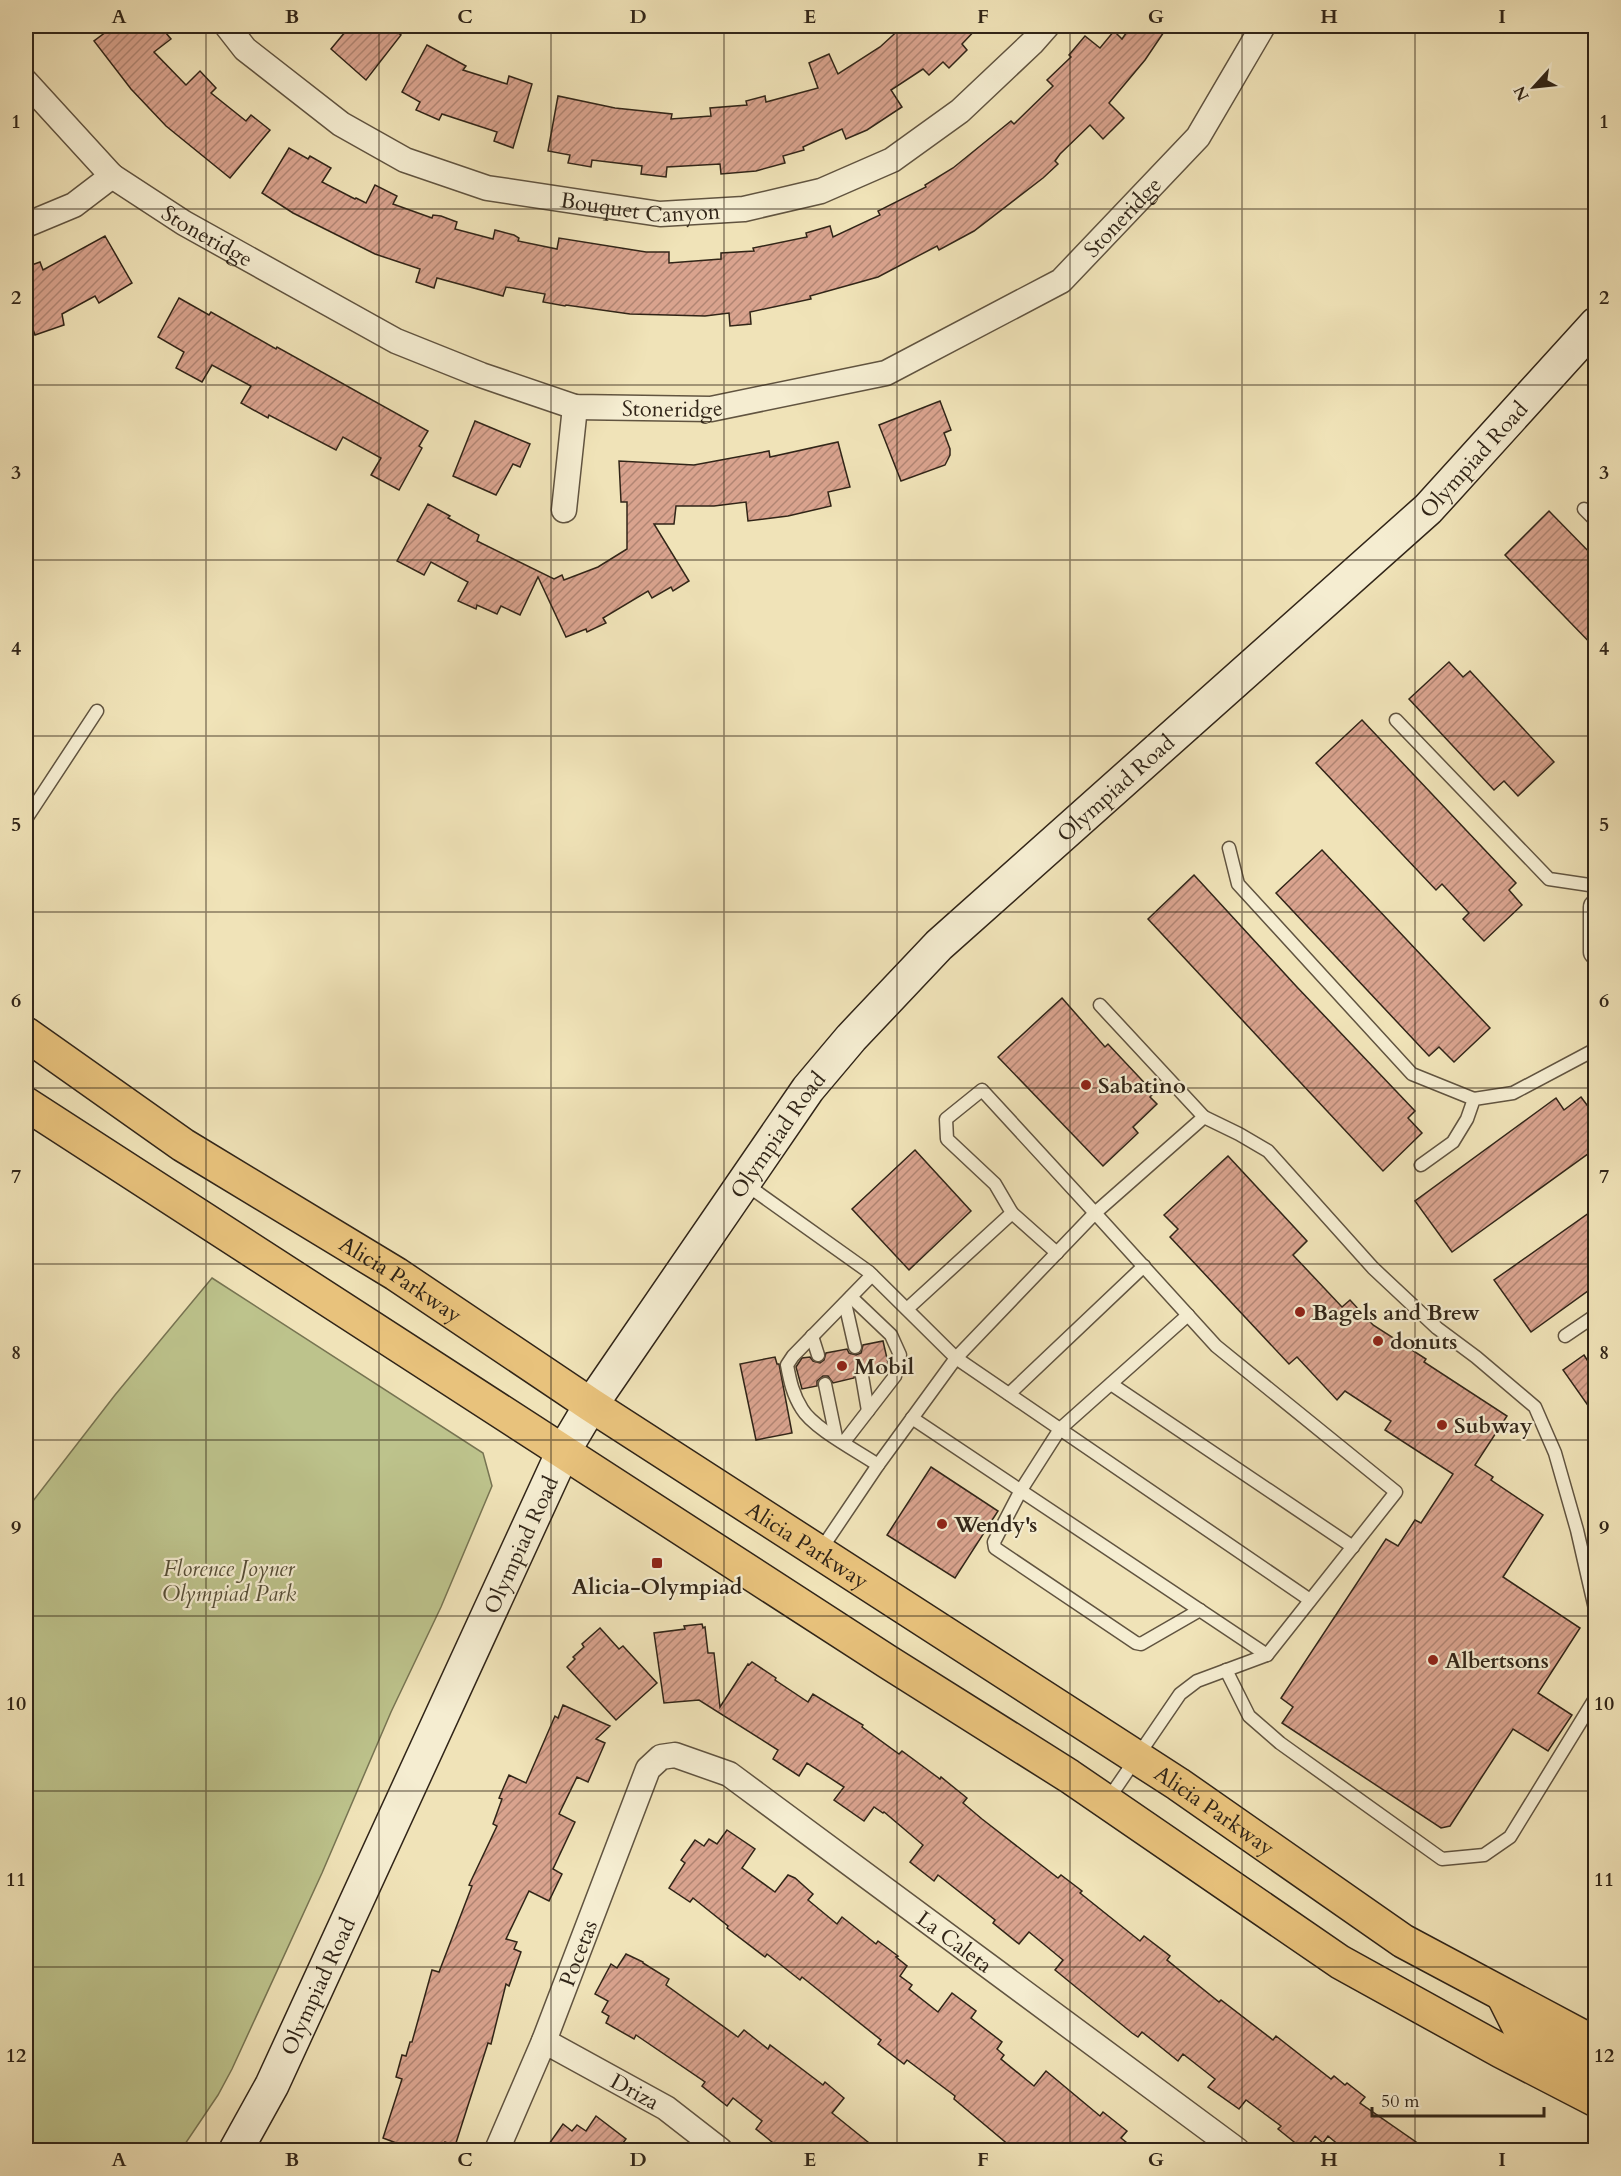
<svg xmlns="http://www.w3.org/2000/svg" width="1621" height="2176" viewBox="0 0 1621 2176" font-family="Cardo,serif">
  <defs>
    <pattern id="building-hatch" width="6" height="6" patternUnits="userSpaceOnUse" patternTransform="scale(1.5)"><rect width="6" height="6" fill="#d9a38e"/><path d="M-1 1l2-2M0 6l6-6M5 7l2-2" fill="none" stroke="#b18573"/></pattern>
  </defs>
  <rect width="100%" height="100%" fill="#f0e3b8"/>
  <filter id="stains"><feTurbulence type="fractalNoise" baseFrequency=".00333" numOctaves="4"/><feColorMatrix values="0 0 0 0 .2 0 0 0 0 .09 0 0 0 0 .02 0 0 0 .5 -.17"/></filter>
  <radialGradient id="worn" r=".72"><stop offset=".6" stop-color="#630" stop-opacity="0"/><stop offset="1" stop-color="#630" stop-opacity=".3"/></radialGradient>
  <polygon fill="#bdc38c" stroke="#777452" stroke-width="1.5" points="212,1278 483,1453 492,1486 441,1607 391,1712 322,1873 232,2069 218,2095 181,2150 26,2150 26,1510 115,1395"/>
  <g fill="url(#building-hatch)" stroke="#312518" stroke-width="1.5">
    <polygon points="114,26 160,26 171,39 154,52 186,85 200,71 216,88 211,93 246,121 251,115 270,130 230,178 166,126 131,89 94,41"/>
    <polygon points="350,26 388,26 401,35 366,80 331,49"/>
    <polygon points="903,26 979,26 962,44 967,50 949,68 943,62 929,75 923,69 891,90 902,107 867,130 846,139 842,129 803,147 804,150 783,156 785,163 756,171 721,174 720,164 667,167 666,177 641,174 642,166 592,160 591,167 568,163 570,155 548,151 558,96 615,108 672,114 671,119 711,116 710,108 747,105 746,101 765,96 766,102 818,88 809,63 829,54 838,74 880,47"/>
    <polygon points="1131,26 1168,26 1145,60 1109,103 1124,118 1103,139 1090,125 1060,154 1055,161 1058,164 1043,178 974,231 939,250 937,246 878,277 810,296 811,299 750,312 751,324 730,326 729,313 705,316 630,314 566,305 565,306 543,302 545,294 506,287 503,296 437,278 434,288 416,282 420,269 375,254 293,213 262,193 289,148 308,159 310,156 331,168 322,182 355,199 356,198 366,203 375,185 397,196 393,204 432,218 433,215 441,216 457,222 455,229 493,239 495,230 514,235 519,238 518,241 557,249 559,238 646,252 669,252 669,263 721,259 721,253 754,251 753,248 807,237 806,233 830,226 833,237 880,215 878,211 926,187 925,185 953,168 1011,121 1014,124 1053,86 1047,80 1071,57 1069,55 1085,36 1100,48 1114,31 1122,39"/>
    <polygon points="427,45 466,66 463,70 507,84 509,76 532,84 513,148 494,141 497,132 442,114 439,120 416,110 420,102 402,92"/>
    <polygon points="105,236 132,283 99,303 95,296 62,314 64,325 35,335 29,318 26,319 26,267 40,262 43,270"/>
    <polygon points="179,298 209,315 211,312 276,349 277,347 428,431 419,446 422,448 399,490 371,475 381,458 343,437 336,450 269,415 268,418 241,403 251,386 212,365 202,382 176,368 184,352 158,337"/>
    <polygon points="940,401 951,430 944,433 950,449 950,455 945,465 901,481 879,425"/>
    <polygon points="475,421 530,444 520,467 513,464 496,495 453,476"/>
    <polygon points="838,442 850,487 828,492 831,506 788,516 748,521 746,502 714,506 676,506 674,524 654,524 689,581 673,591 671,587 652,598 648,591 603,618 606,623 587,632 586,629 566,637 538,577 520,615 501,606 497,614 477,605 476,609 458,601 468,582 431,562 424,575 397,561 428,504 450,516 448,518 479,535 477,541 554,579 562,575 564,580 598,567 627,549 627,502 621,502 619,461 694,465 769,451 770,457"/>
    <polygon points="1549,511 1596,559 1596,649 1505,555"/>
    <polygon points="1449,662 1463,677 1470,671 1554,762 1518,796 1504,781 1494,790 1409,699"/>
    <polygon points="1362,720 1516,883 1509,890 1522,905 1484,941 1463,919 1469,913 1442,884 1436,890 1316,763"/>
    <polygon points="1322,850 1490,1028 1454,1062 1439,1047 1429,1056 1276,893"/>
    <polygon points="1194,875 1296,986 1415,1111 1408,1118 1422,1133 1383,1171 1148,919"/>
    <polygon points="1062,998 1105,1047 1108,1044 1154,1093 1150,1097 1157,1104 1133,1127 1138,1133 1103,1166 998,1057"/>
    <polygon points="1581,1097 1596,1117 1596,1148 1452,1252 1415,1201 1556,1098 1564,1110"/>
    <polygon points="915,1150 971,1211 909,1270 852,1209"/>
    <polygon points="1228,1156 1307,1241 1293,1255 1342,1307 1350,1300 1373,1325 1426,1359 1424,1362 1507,1416 1475,1465 1493,1477 1491,1480 1543,1515 1503,1577 1580,1628 1538,1693 1572,1715 1548,1751 1513,1729 1450,1826 1441,1828 1282,1723 1293,1707 1281,1698 1386,1539 1398,1546 1415,1520 1421,1523 1453,1474 1385,1430 1391,1421 1345,1391 1337,1400 1297,1357 1289,1364 1170,1237 1178,1229 1164,1215"/>
    <polygon points="1596,1208 1596,1285 1531,1332 1494,1280"/>
    <polygon points="883,1341 889,1367 888,1371 870,1375 865,1369 860,1368 855,1373 854,1378 833,1383 828,1376 823,1376 817,1381 817,1386 802,1389 796,1367 802,1358 810,1357 813,1361 820,1363 824,1360 826,1353 847,1349 849,1353 856,1355 861,1353 863,1345"/>
    <polygon points="1584,1355 1589,1363 1596,1359 1596,1417 1563,1370"/>
    <polygon points="775,1357 777,1364 779,1364 792,1433 756,1440 740,1364"/>
    <polygon points="931,1467 998,1511 955,1578 887,1535"/>
    <polygon points="702,1624 703,1628 705,1627 708,1653 714,1653 720,1707 748,1664 749,1665 752,1662 776,1678 775,1680 808,1702 813,1694 863,1725 862,1727 899,1754 902,1751 940,1779 941,1777 967,1798 963,1803 982,1819 1058,1878 1061,1875 1082,1891 1080,1893 1140,1941 1144,1936 1170,1956 1167,1960 1219,2002 1221,2000 1273,2040 1276,2036 1331,2079 1334,2076 1345,2085 1347,2083 1365,2097 1360,2103 1429,2151 1346,2151 1328,2136 1323,2143 1315,2136 1304,2150 1278,2129 1281,2126 1246,2100 1239,2109 1208,2087 1215,2079 1183,2054 1178,2061 1142,2032 1138,2037 1132,2033 1055,1970 1063,1960 1029,1932 1019,1944 993,1923 995,1920 938,1875 934,1881 910,1862 923,1845 884,1812 883,1813 874,1807 864,1821 834,1800 844,1787 807,1763 799,1776 773,1759 778,1750 699,1700 664,1703 654,1633 685,1629 684,1626"/>
    <polygon points="600,1628 619,1649 623,1646 657,1683 616,1720 567,1667 575,1659 573,1657 584,1647 582,1644"/>
    <polygon points="563,1705 610,1726 596,1739 605,1743 588,1782 577,1777 559,1814 575,1822 553,1869 562,1874 549,1901 529,1891 506,1939 517,1942 514,1949 521,1952 509,1986 506,1984 491,2044 488,2043 455,2146 445,2142 443,2151 406,2151 407,2147 383,2138 402,2079 396,2077 402,2055 406,2056 410,2042 412,2042 432,1970 439,1972 472,1886 469,1885 497,1826 493,1824 502,1799 499,1798 509,1775 526,1783 555,1716 558,1718"/>
    <polygon points="727,1830 755,1849 742,1868 775,1892 788,1875 795,1878 813,1894 808,1900 837,1924 842,1917 876,1944 878,1941 898,1956 896,1957 907,1966 900,1976 912,1985 909,1989 938,2012 952,1993 976,2011 971,2018 1002,2042 997,2049 1004,2055 1001,2059 1034,2086 1046,2071 1100,2116 1103,2112 1127,2131 1121,2138 1137,2151 1016,2151 954,2099 955,2096 907,2060 904,2064 878,2044 881,2040 802,1977 800,1980 767,1954 765,1957 727,1928 728,1926 693,1898 690,1902 669,1888 685,1863 681,1860 695,1840 704,1846 709,1839 717,1844"/>
    <polygon points="626,1954 643,1962 643,1963 669,1979 666,1985 738,2037 744,2030 768,2049 770,2045 823,2085 825,2082 844,2098 832,2113 879,2151 783,2151 756,2129 762,2121 733,2098 727,2106 702,2086 705,2082 636,2035 634,2039 606,2023 609,2016 602,2012 608,2001 595,1994 611,1964 617,1968"/>
    <polygon points="596,2116 626,2139 617,2151 544,2151 563,2124 572,2131 577,2125 586,2131"/>
  </g>
  <g fill="none" stroke-linecap="round" stroke-linejoin="round">
    <defs>
      <g id="service">
        <polyline points="1584,509 1596,521"/>
        <polyline points="1396,720 1549,879 1596,886"/>
        <polyline points="26,819 97,711"/>
        <polyline points="1229,848 1238,884 1412,1074 1474,1099"/>
        <polyline points="1100,1005 1204,1117"/>
        <polyline points="1421,1165 1453,1142 1467,1119 1474,1099 1513,1093 1596,1049"/>
        <polyline points="744,1183 869,1272 956,1358 1310,1600"/>
        <polyline points="1012,1213 1057,1253"/>
        <path d="M872,1275l-79,81 -6,9c3,16 6,30 15,44 11,19 57,43 76,56"/>
        <polyline points="845,1303 855,1347"/>
        <polyline points="907,1309 1012,1213 995,1184 947,1139 946,1119 982,1090 1095,1213 1204,1117 1239,1134 1268,1151 1373,1268 1437,1328 1476,1357 1535,1407 1555,1453 1577,1530 1596,1613"/>
        <polyline points="1188,1315 1060,1429 1021,1490 994,1542 995,1548 1136,1643 1141,1644 1200,1610"/>
        <polyline points="812,1336 818,1355"/>
        <polyline points="1565,1336 1596,1315"/>
        <polyline points="862,1376 868,1411"/>
        <polyline points="825,1384 836,1437"/>
        <polyline points="1111,1384 1353,1547"/>
        <polyline points="1009,1394 1144,1266"/>
        <polyline points="912,1418 1267,1655"/>
        <polyline points="844,1442 895,1376 900,1355 891,1335 851,1297"/>
        <polyline points="820,1551 878,1465 956,1358 1095,1213 1216,1346 1396,1492 1267,1655 1197,1681 1180,1694 1107,1801"/>
        <polyline points="1226,1670 1249,1716 1280,1743 1442,1859 1484,1855 1510,1837 1596,1697"/>
      </g>
      <g id="minor">
        <path id="s1" d="M227,26l18,23 96,75 64,36 82,28 173,26 84,-5 77,-18 71,-31 68,-49 72,-68 15,-17"/>
        <path id="s2" d="M26,82l86,94 72,47 212,118 85,34 94,32 136,2 175,-36 175,-92 137,-144 65,-111"/>
        <polyline points="26,225 74,205 112,176"/>
        <polyline points="564,510 575,407"/>
        <polyline points="1596,907 1596,952"/>
        <path id="s3" d="M544,2041l122,67 54,42"/>
        <path id="s4" d="M497,2150l47,-109 104,-272 13,-12 14,-2 54,19 508,376"/>
      </g>
      <g id="secondary">
        <path id="s5" d="M236,2150l36,-65 291,-633 28,-47 217,-316 43,-51 88,-93 489,-436 168,-185"/>
      </g>
      <g id="primary">
        <path id="s6" d="M26,1034l157,111 213,129 195,131 587,379 225,157 193,103"/>
        <polyline points="26,1104 888,1662 1069,1776 1340,1962 1501,2051 1596,2100"/>
        <polyline points="1503,1995 1524,2037 1596,2073"/>
      </g>
    </defs>
    <use href="#service" stroke="#615440" stroke-width="15"/>
    <use href="#minor" stroke="#615440" stroke-width="27"/>
    <use href="#secondary" stroke="#312518" stroke-width="36"/>
    <use href="#primary" stroke="#312518" stroke-width="36"/>
    <use href="#service" stroke="#f5edd1" stroke-width="12"/>
    <use href="#minor" stroke="#f5edd1" stroke-width="24"/>
    <use href="#secondary" stroke="#f5edd1" stroke-width="33"/>
    <use href="#primary" stroke="#e8c27c" stroke-width="33"/>
  </g>
  <path fill="none" stroke="#312518" stroke-width="1.5" stroke-opacity="0.55" d="M206,26v2124M379,26v2124M551,26v2124M724,26v2124M897,26v2124M1070,26v2124M1242,26v2124M1415,26v2124M26,209h1570M26,385h1570M26,560h1570M26,736h1570M26,912h1570M26,1088h1570M26,1264h1570M26,1440h1570M26,1616h1570M26,1791h1570M26,1967h1570"/>
  <g fill="#8f2418" stroke="#f5edd1" stroke-width="2">
    <circle cx="1086" cy="1085" r="6"/>
    <circle cx="1300" cy="1312" r="6"/>
    <circle cx="1378" cy="1341" r="6"/>
    <circle cx="842" cy="1366" r="6"/>
    <circle cx="1442" cy="1425" r="6"/>
    <circle cx="942" cy="1524" r="6"/>
    <rect x="651" y="1557" width="12" height="12" rx="3"/>
    <circle cx="1433" cy="1660" r="6"/>
  </g>
  <g text-anchor="middle" stroke-width="4.5" stroke-linejoin="round" paint-order="stroke">
    <g font-size="22" fill="#312518" stroke="#f5edd1">
      <text dy="8" stroke="none"><textPath href="#s1" startOffset="466">Bouquet Canyon</textPath></text>
      <text dy="8" stroke="none"><textPath href="#s2" startOffset="1248">Stoneridge</textPath></text>
      <text dy="8" stroke="none"><textPath href="#s2" startOffset="240">Stoneridge</textPath></text>
      <text dy="8" stroke="none"><textPath href="#s2" startOffset="744">Stoneridge</textPath></text>
      <text dy="8" stroke="none"><textPath href="#s5" startOffset="2126">Olympiad Road</textPath></text>
      <text dy="8" stroke="none"><textPath href="#s5" startOffset="1640">Olympiad Road</textPath></text>
      <text dy="8" stroke="none"><textPath href="#s5" startOffset="1154">Olympiad Road</textPath></text>
      <text dy="8" stroke="none"><textPath href="#s6" startOffset="448">Alicia Parkway</textPath></text>
      <text dy="8" stroke="none"><textPath href="#s6" startOffset="934">Alicia Parkway</textPath></text>
      <text dy="8" stroke="none"><textPath href="#s5" startOffset="669">Olympiad Road</textPath></text>
      <text dy="8" stroke="none"><textPath href="#s6" startOffset="1420">Alicia Parkway</textPath></text>
      <text dy="8" stroke="none"><textPath href="#s4" startOffset="780">La Caleta</textPath></text>
      <text dy="8" stroke="none"><textPath href="#s4" startOffset="213">Pocetas</textPath></text>
      <text dy="8" stroke="none"><textPath href="#s5" startOffset="183">Olympiad Road</textPath></text>
      <text dy="8" stroke="none"><textPath href="#s3" startOffset="104">Driza</textPath></text>
    </g>
    <g font-size="22" font-weight="bold" fill="#312518" stroke="#f5edd1" text-anchor="start">
      <text x="1098" y="1093">Sabatino</text>
      <text x="1312" y="1320">Bagels and Brew</text>
      <text x="1390" y="1349">donuts</text>
      <text x="854" y="1374">Mobil</text>
      <text x="1454" y="1433">Subway</text>
      <text x="954" y="1532">Wendy's</text>
      <text x="657" y="1594" text-anchor="middle">Alicia-Olympiad</text>
      <text x="1445" y="1668">Albertsons</text>
    </g>
    <g font-size="22" font-style="italic" fill="#544c35" stroke="#f5edd1">
      <text x="229" y="1576">Florence Joyner<tspan x="229" dy="25">Olympiad Park</tspan></text>
    </g>
  </g>
  <rect width="1621" height="2176" fill="none" stroke="#f0e3b8" stroke-width="66"/>
  <g transform="translate(1534 87) rotate(243)" stroke="#f5edd1" stroke-width="4.5" paint-order="stroke">
  <path d="M0-4.5L10 22L0 15L-10 22Z" fill="#312518"/>
  <text y="-9" font-size="16" font-weight="bold" text-anchor="middle" fill="#312518">N</text>
  </g>
  <path d="M1372 2107v9h172v-9" fill="none" stroke="#312518" stroke-width="3"/>
  <text x="1381" y="2107" font-size="18" fill="#312518" stroke="#f5edd1" stroke-width="4.5" paint-order="stroke">50 m</text>
  <rect x="33" y="33" width="1555" height="2110" fill="none" stroke="#312518" stroke-width="2"/>
  <g font-size="20" text-anchor="middle" font-weight="bold" fill="#312518">
    <text x="119" y="23">A</text>
    <text x="292" y="23">B</text>
    <text x="465" y="23">C</text>
    <text x="638" y="23">D</text>
    <text x="810" y="23">E</text>
    <text x="983" y="23">F</text>
    <text x="1156" y="23">G</text>
    <text x="1329" y="23">H</text>
    <text x="1502" y="23">I</text>
    <text x="16" y="128">1</text>
    <text x="1604" y="128">1</text>
    <text x="16" y="304">2</text>
    <text x="1604" y="304">2</text>
    <text x="16" y="479">3</text>
    <text x="1604" y="479">3</text>
    <text x="16" y="655">4</text>
    <text x="1604" y="655">4</text>
    <text x="16" y="831">5</text>
    <text x="1604" y="831">5</text>
    <text x="16" y="1007">6</text>
    <text x="1604" y="1007">6</text>
    <text x="16" y="1183">7</text>
    <text x="1604" y="1183">7</text>
    <text x="16" y="1359">8</text>
    <text x="1604" y="1359">8</text>
    <text x="16" y="1534">9</text>
    <text x="1604" y="1534">9</text>
    <text x="16" y="1710">10</text>
    <text x="1604" y="1710">10</text>
    <text x="16" y="1886">11</text>
    <text x="1604" y="1886">11</text>
    <text x="16" y="2062">12</text>
    <text x="1604" y="2062">12</text>
    <text x="119" y="2166">A</text>
    <text x="292" y="2166">B</text>
    <text x="465" y="2166">C</text>
    <text x="638" y="2166">D</text>
    <text x="810" y="2166">E</text>
    <text x="983" y="2166">F</text>
    <text x="1156" y="2166">G</text>
    <text x="1329" y="2166">H</text>
    <text x="1502" y="2166">I</text>
  </g>
  <rect width="100%" height="100%" filter="url(#stains)"/>
  <rect width="100%" height="100%" fill="url(#worn)"/>
</svg>
